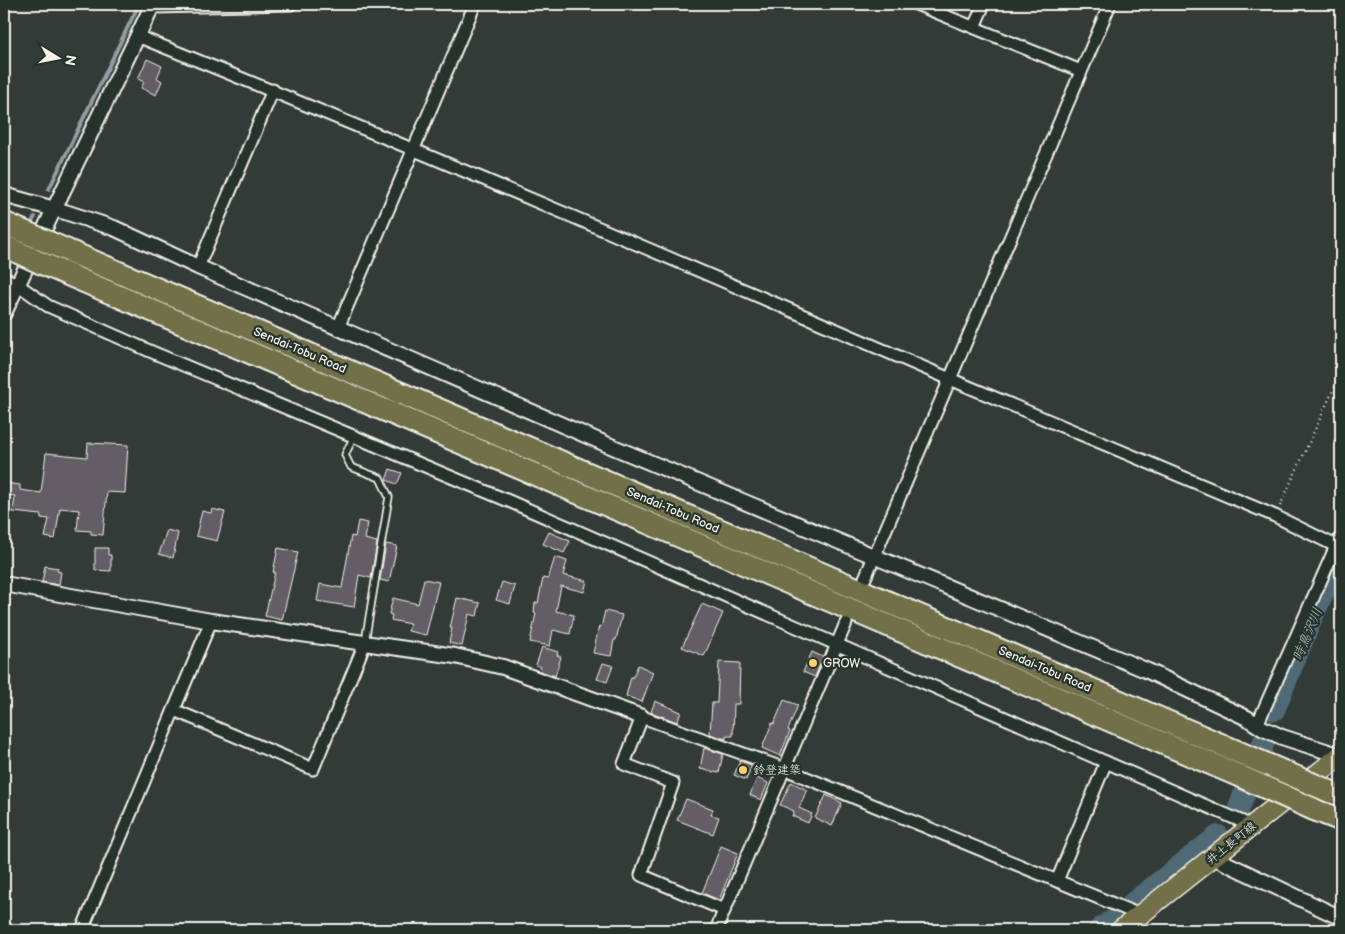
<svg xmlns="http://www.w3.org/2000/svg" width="1345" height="934" viewBox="0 0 1345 934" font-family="'Balsamiq Sans','Klee One',sans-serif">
  <rect width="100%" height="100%" fill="#323b38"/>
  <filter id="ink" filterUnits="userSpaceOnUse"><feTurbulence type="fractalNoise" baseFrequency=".02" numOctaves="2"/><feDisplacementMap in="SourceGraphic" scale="10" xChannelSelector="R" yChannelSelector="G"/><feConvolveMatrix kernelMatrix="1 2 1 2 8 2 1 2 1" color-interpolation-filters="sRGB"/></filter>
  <g filter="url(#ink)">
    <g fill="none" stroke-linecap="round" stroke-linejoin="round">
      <g stroke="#919fa2" stroke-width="4">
        <polyline points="49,189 139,4"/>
        <polyline points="31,223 35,217"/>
      </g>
      <g stroke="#4f6974" stroke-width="22">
        <polyline points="1274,710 1310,622 1339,558"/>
        <polyline points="1239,808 1265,739"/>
        <polyline points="1133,903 1218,836"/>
        <polyline points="1099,930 1110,922"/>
      </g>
    </g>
    <g fill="#635d66" stroke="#f4f1e8">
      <polygon points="147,59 162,66 157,78 162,81 156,95 141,88 144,82 138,79"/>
      <polygon points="88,443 128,445 125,493 107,492 103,535 91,534 91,531 77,530 79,510 60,508 55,539 45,537 49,519 41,518 41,515 13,512 15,496 4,495 5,483 20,485 20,490 41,493 46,453 87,457"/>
      <polygon points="390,469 402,473 397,484 386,480"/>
      <polygon points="212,509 225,512 217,541 196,536 202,511 211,513"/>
      <polygon points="358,521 368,523 365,539 377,542 371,578 359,575 354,607 317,601 320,584 342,588 351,536 355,537"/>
      <polygon points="167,530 178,533 173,558 159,554"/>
      <polygon points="549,532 570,541 564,553 543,544"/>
      <polygon points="386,544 397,546 389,582 380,580"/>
      <polygon points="95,548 108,548 108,555 111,555 111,571 95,570"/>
      <polygon points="278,548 298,552 282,620 265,616 275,572 273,572"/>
      <polygon points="555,557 567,561 563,575 587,581 584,592 561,586 556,611 574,615 570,634 553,630 550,646 530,642 536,613 534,613 535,603 538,603 543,578 548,579"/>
      <polygon points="45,566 58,568 57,571 61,572 59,585 42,582"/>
      <polygon points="424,579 439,582 426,635 408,631 410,624 391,620 392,615 389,614 393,598 418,604"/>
      <polygon points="502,582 515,586 510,604 496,600"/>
      <polygon points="457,598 480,603 477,616 469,614 462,646 449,643 452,628 450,628"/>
      <polygon points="702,604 723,613 704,656 682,647"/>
      <polygon points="605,611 622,615 616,640 614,640 611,656 593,653 599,626 601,627"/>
      <polygon points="542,647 558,652 557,655 561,657 555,676 540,671 541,667 536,665"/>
      <polygon points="812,652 823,657 815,677 803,672"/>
      <polygon points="719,662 740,663 739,704 734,704 733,736 726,736 726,739 710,734 712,703 717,703"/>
      <polygon points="603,663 613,666 607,682 597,679"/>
      <polygon points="638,665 653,672 642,702 626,696 631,677 633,677"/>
      <polygon points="784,700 798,705 788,730 790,731 780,756 762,748 772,723 774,724"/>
      <polygon points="655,701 681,712 677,722 651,712"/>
      <polygon points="704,748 723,754 719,773 700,769"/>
      <polygon points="740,761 752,765 746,780 734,775"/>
      <polygon points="757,778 768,783 761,800 750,795"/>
      <polygon points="791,782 807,790 799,808 812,814 808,823 792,816 794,811 780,805"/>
      <polygon points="826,795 842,803 832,826 815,818"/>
      <polygon points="686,799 713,809 711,815 719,817 713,834 677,820"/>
      <polygon points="721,846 738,853 719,900 702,893"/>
    </g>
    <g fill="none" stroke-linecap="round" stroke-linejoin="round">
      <defs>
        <polyline id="service" points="354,436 345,455 351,467 380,478 389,497 365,642"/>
        <g id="minor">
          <polyline points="916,4 1081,71"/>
          <polyline points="152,7 291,4"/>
          <polyline points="974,27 984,4"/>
          <path d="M137,36c273,110 543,226 813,343l160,-375"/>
          <polyline points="198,267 273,90"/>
          <polyline points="4,278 17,284 48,306 152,352 511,502 1252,826"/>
          <polyline points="338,328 475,4"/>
          <polyline points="1341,536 1336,546 1341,549"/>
          <polyline points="865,578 950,379 1275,516 1336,546 1257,725"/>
          <polyline points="174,710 313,769 365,643"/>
          <polyline points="1057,881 1106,762"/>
          <polyline points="724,910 641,875 673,783 624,764 642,717 785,769 1140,915"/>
          <polyline points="82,930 211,621"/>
          <polyline points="716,930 846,623"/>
        </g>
        <g id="tertiary">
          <polyline points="4,195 65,212 114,228 198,267 606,444 1148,671 1247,718 1262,728 1282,737 1341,756"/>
          <polyline points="4,313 153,4"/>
          <polyline points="4,584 211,621 455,656 503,667 642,717"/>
          <polyline points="1213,857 1341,918"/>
        </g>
        <polyline id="primary" points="1121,930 1341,755"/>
        <g id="motorway">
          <polyline points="50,243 1252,758"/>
          <polyline points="41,263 1242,777"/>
          <polyline points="1313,809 1341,820"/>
        </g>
      </defs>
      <use href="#service" stroke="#f4f1e8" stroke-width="9"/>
      <use href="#minor" stroke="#f4f1e8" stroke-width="15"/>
      <use href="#tertiary" stroke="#f4f1e8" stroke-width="18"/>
      <use href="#primary" stroke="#f4f1e8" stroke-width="22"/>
      <use href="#motorway" stroke="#f4f1e8" stroke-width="25"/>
      <polyline stroke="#f4f1e8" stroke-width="2.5" stroke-dasharray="1 4" stroke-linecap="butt" points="1280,506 1341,373"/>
      <use href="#service" stroke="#26332d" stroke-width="5.5"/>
      <use href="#minor" stroke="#26332d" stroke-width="11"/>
      <use href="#tertiary" stroke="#26332d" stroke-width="14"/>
      <use href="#primary" stroke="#71704a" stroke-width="19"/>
      <use href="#motorway" stroke="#71704a" stroke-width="21"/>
      <defs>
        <g id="motorway-bridge">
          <polyline points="4,223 50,243"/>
          <polyline points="4,246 41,263"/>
          <polyline points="1252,758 1331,792"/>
          <polyline points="1242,777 1313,809"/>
        </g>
      </defs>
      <use href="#motorway-bridge" stroke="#f4f1e8" stroke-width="25" stroke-linecap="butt"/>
      <use href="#motorway-bridge" stroke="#71704a" stroke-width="21"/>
    </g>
  </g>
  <g fill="#ffd166" stroke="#26332d" stroke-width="2">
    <circle cx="813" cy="663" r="5"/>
    <circle cx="743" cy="770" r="5"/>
  </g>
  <g text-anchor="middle" stroke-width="4.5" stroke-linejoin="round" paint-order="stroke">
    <g font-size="12" fill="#f4f1e8" stroke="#26332d">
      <text transform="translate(300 350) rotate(23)" y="4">Sendai-Tobu Road</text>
      <text transform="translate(673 510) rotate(23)" y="4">Sendai-Tobu Road</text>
      <text transform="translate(1045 669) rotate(23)" y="4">Sendai-Tobu Road</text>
      <text transform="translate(1231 843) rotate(-39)" y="4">井土長町線</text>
    </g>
    <g font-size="12" fill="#f4f1e8" stroke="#26332d" text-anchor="start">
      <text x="823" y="667">GROW</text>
      <text x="753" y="774">鈴登建築</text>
    </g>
    <g font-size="14" font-style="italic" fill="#b2bbba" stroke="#26332d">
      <text transform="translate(1307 634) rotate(-67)" y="5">時鳥沢川</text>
    </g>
  </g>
  <rect width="1345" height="934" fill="none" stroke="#26332d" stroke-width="20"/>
  <rect x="10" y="10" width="1325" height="914" fill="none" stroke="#f4f1e8" stroke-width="2" filter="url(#ink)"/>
  <g transform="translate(58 58) rotate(100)" stroke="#26332d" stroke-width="4" paint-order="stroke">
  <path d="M0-4L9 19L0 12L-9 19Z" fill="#f4f1e8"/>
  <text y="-8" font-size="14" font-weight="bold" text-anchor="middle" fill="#f4f1e8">N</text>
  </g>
</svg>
